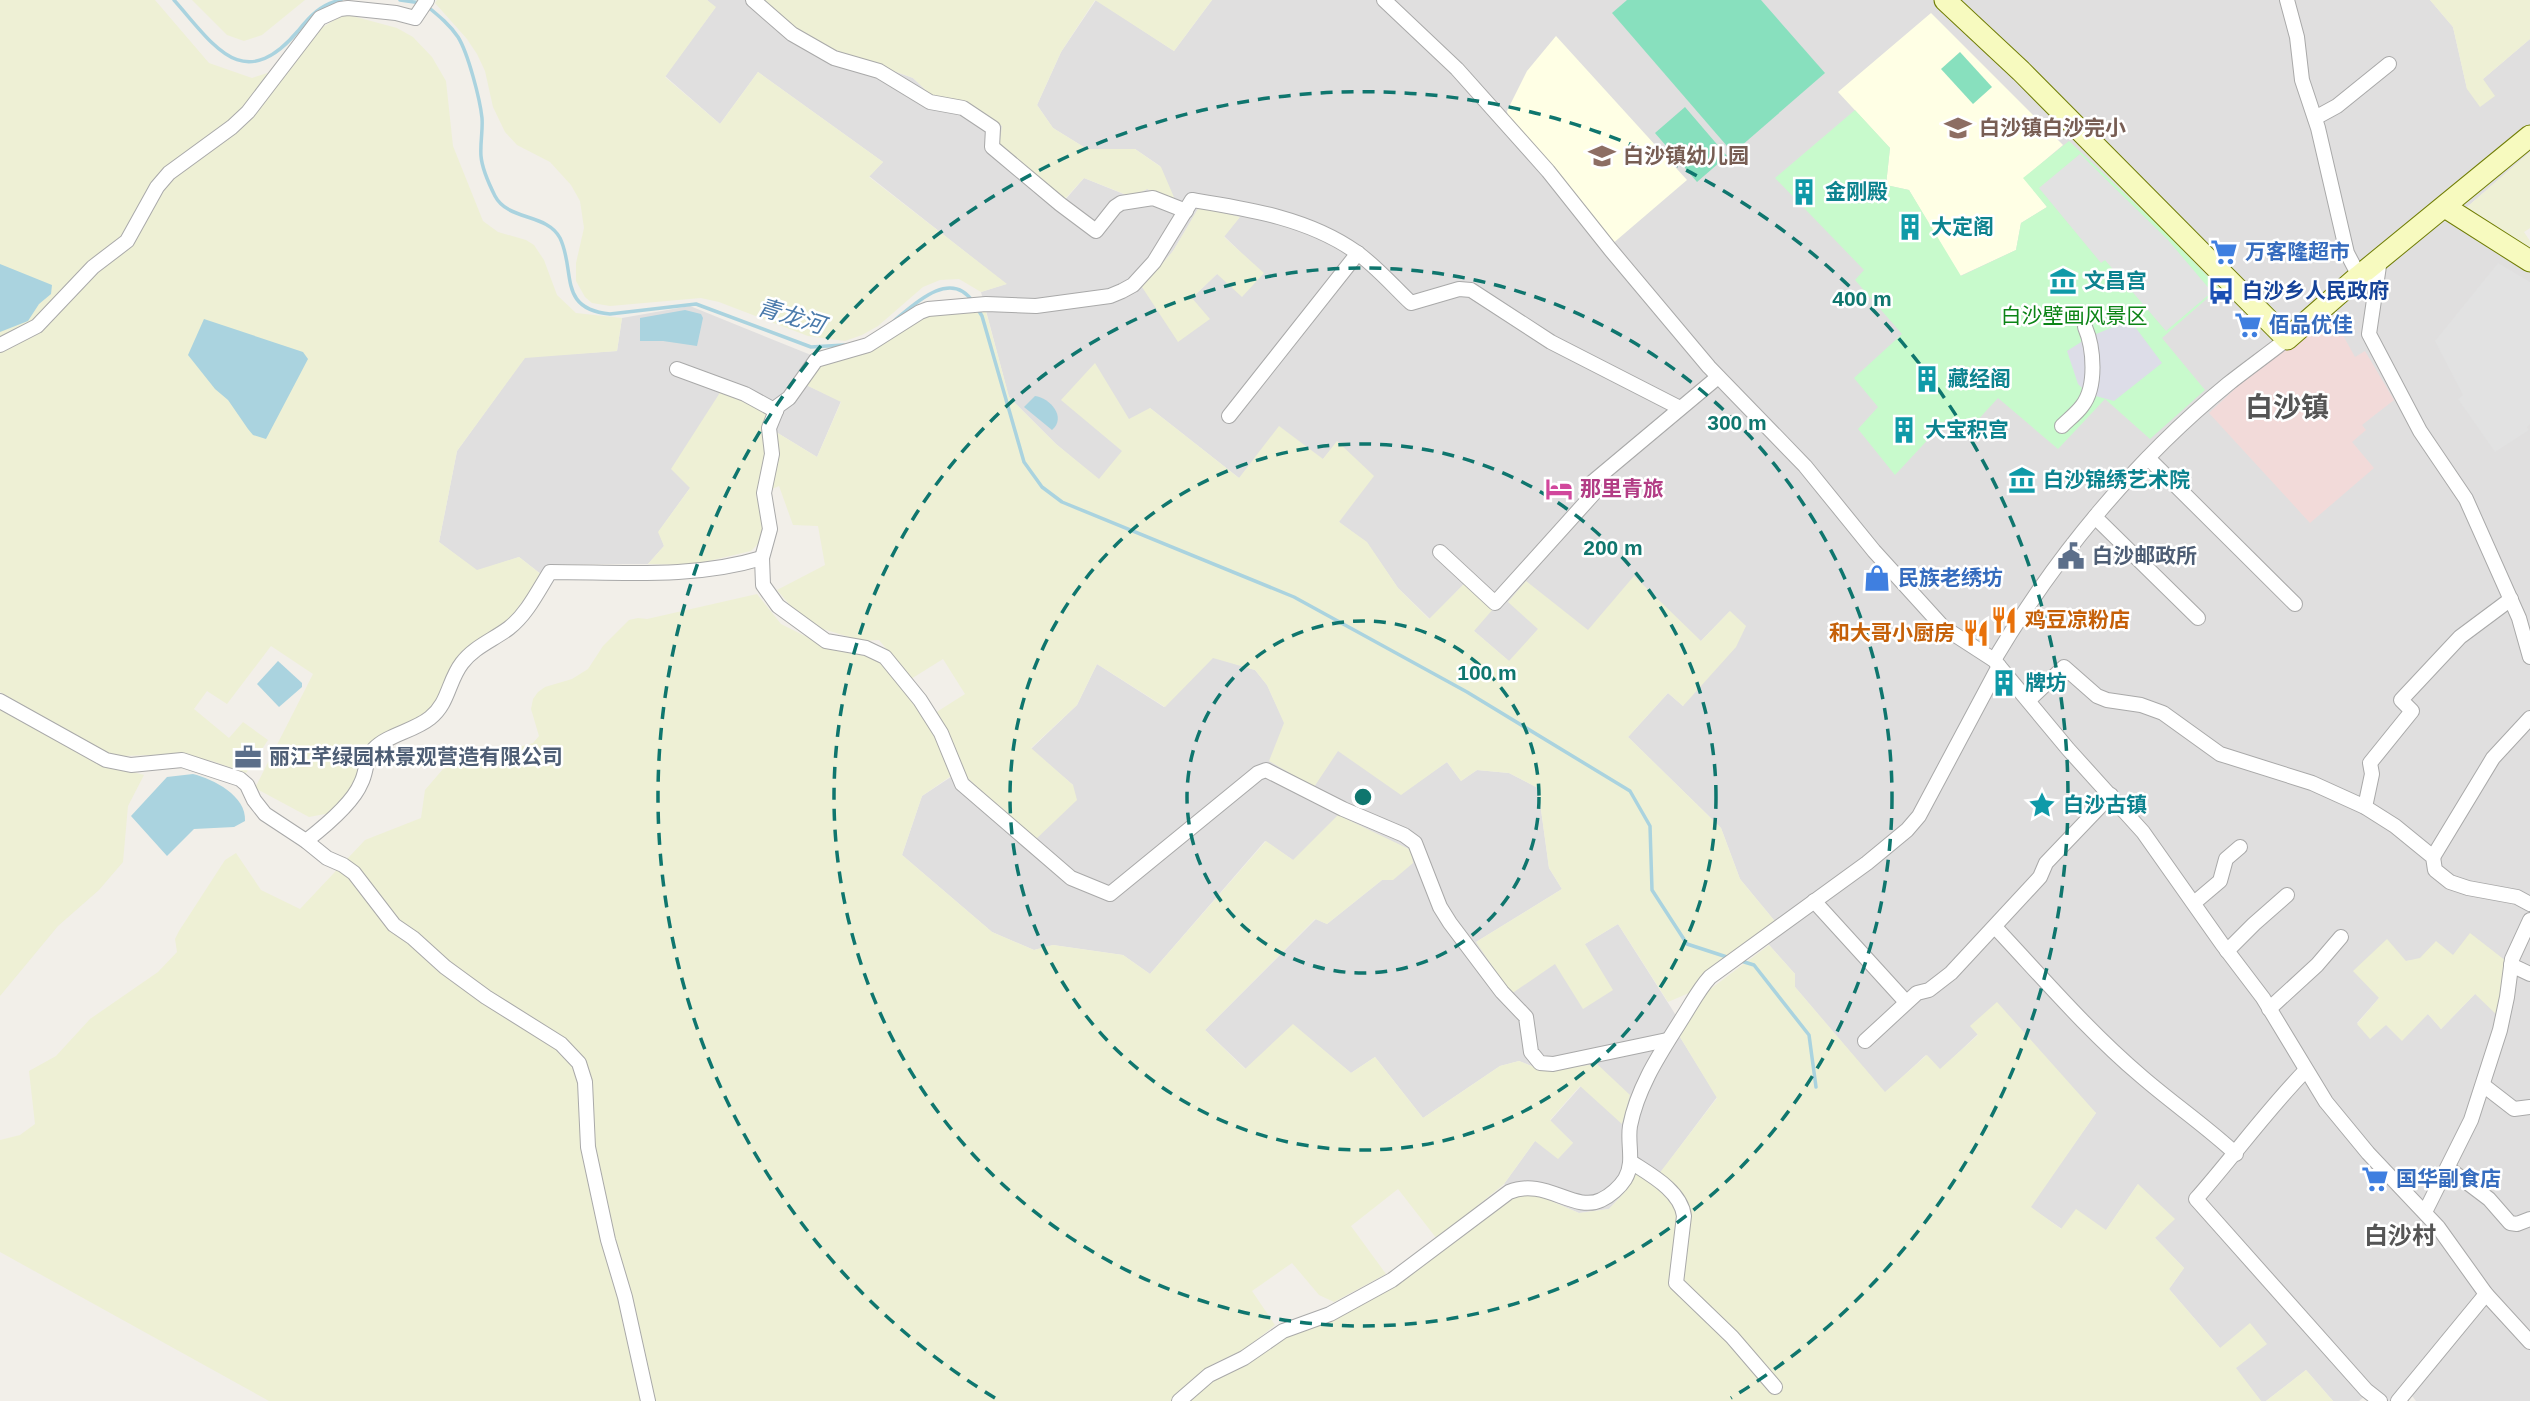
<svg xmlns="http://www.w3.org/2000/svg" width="2530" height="1401" viewBox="0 0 2530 1401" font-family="Arial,'Noto Sans SC',sans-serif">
  <rect width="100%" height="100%" fill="#f2efe9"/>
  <g fill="#e0dfdf" fill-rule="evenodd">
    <path d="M707,0h54l26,24 46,25 80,29 21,20 40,9 28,19 63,74 19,-22 47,19 16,-8 28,12 -15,-35 -25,-17h-48l-34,-21 -16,-23 24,-53 35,-52 78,51 38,-51h1218l23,27 14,62 16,-10 47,-40v113l-71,62 71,46v1141h-114l-4,-5 -4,5h-36l-7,-5 -6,5h-26l-27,-31 -40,31h-5l-26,-33 31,-24 -46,4 -51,-59 15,-21 -29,-30 -17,-54 -32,46 -44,-1 -32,-22 66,-94 -125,-87 7,8 -38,36 -14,-15 -41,38 -90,-106v-13l-32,-36 15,-13 -38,-46 -19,-51 -93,-91 40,-44 15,13 47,-95 -29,30 -113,-11 -49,-2 -29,34 -36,-31 -10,-47 -34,35 -32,-31 -31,-45 -28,-21 -2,-80 -14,17 -84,19 -89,-70 -27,43 -24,29 -43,-36 -47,-47 -28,-105 25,-8 -137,-108 14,-14 -125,-90 -38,52 -55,-48 50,-68zM1199,208l40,10 -15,18 39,38 -45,-1 -26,25 -49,-11 30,-36zM2453,955l22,39 -34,35 -13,-15 -42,11 -29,-2 22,-25 27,-37z"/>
    <polygon points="690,306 816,357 804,384 841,401 817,457 763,424 767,414 690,488 659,531 664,546 648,564 552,564 542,575 519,557 477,571 439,542 457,451 525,357 617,351 622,318"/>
    <polygon points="1213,657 1255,670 1267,685 1314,786 1338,750 1401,794 1447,762 1461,781 1477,770 1509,773 1538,788 1549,868 1562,889 1476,942 1585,944 1618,924 1684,1028 1680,1037 1717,1097 1652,1184 1636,1173 1624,1193 1609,1209 1579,1213 1537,1195 1516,1194 1504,1184 1535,1141 1573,1143 1550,1121 1581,1086 1622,1123 1597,1064 1544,1071 1519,1061 1500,1066 1423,1118 1375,1057 1351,1073 1293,1025 1246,1069 1205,1030 1316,919 1327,924 1382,880 1293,860 1265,841 1150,974 1123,955 1053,945 1034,950 992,932 902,855 922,796 960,771 1073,785 1031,749 1077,705 1097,664 1164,707"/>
  </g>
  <polygon fill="#f2dad9" points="2325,316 2344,337 2355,357 2365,351 2394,400 2362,425 2366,430 2352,442 2374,468 2310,523 2209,413 2238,386"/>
  <g fill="#ffffe5">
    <polygon points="1931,13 2063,145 2024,178 2047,207 2021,223 2016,250 1960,276 1909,190 1886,185 1890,148 1838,92"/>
    <polygon points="1556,36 1687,180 1611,245 1509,124 1507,111 1527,71"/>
  </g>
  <g fill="#eef0d5">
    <polygon points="0,0 155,0 209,63 252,78 293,65 321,28 345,14 397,28 413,37 432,57 446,81 453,146 483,221 498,232 526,240 534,245 544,260 557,295 576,313 622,318 617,351 525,358 457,451 439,542 477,570 519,557 542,575 508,621 469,649 437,704 405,730 363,757 351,793 336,812 309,817 255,788 313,674 271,646 227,704 207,691 194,709 229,738 243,722 268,740 246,773 212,761 177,754 124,756 106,753 0,692"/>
    <polygon points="192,0 305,0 262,35 244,41 227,35"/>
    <polygon points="437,0 707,0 716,7 665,77 720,124 758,72 883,162 869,177 1007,284 981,292 959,279 940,280 923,287 878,326 862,335 845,341 808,336 719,302 701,298 610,306 592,303 585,297 576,281 576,263 584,228 580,201 571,185 550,162 517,145 505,132 493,107 485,71 477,54 467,39 435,3"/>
    <polygon points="761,0 1212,0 1174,51 1095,0 1061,52 1037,105 1053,128 1087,149 1135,149 1161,167 1176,202 1147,189 1132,197 1084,178 1064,200 999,147 1002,126 974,107 934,98 913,78 833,49 787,24"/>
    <polygon points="2430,0 2530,0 2530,39 2483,79 2495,96 2480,107 2467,89 2453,27"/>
    <polygon points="2530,152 2530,228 2524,232 2530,241 2530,260 2459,214"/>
    <polygon points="1199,207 1240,217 1224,237 1264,273 1242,297 1217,274 1192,298 1210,319 1178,342 1142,287 1173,251"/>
    <polygon points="986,312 1009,397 1056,444 1099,479 1122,451 1061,400 1095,363 1129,419 1150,408 1239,478 1279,426 1323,459 1337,441 1374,476 1339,522 1367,542 1398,588 1429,619 1464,584 1493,609 1474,631 1509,661 1538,629 1508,602 1526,581 1588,630 1634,576 1701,641 1730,611 1746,626 1736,647 1683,706 1668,693 1628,737 1721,828 1740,879 1778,925 1741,946 1700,977 1689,993 1668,1002 1618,924 1585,944 1613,990 1583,1009 1555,964 1511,994 1476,942 1562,889 1549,868 1538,788 1509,773 1477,770 1461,781 1447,762 1401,795 1338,751 1314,787 1269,761 1284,723 1267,685 1255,670 1213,658 1165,707 1097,664 1077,705 1031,748 1073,785 1077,800 1035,840 960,771 935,713 965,694 943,659 911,679 879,640 862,641 823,629 794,610 777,590 825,565 818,526 793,525 779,486 756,496 768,525 764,538 751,551 692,565 648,564 664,546 658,532 690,488 671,469 721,391 768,414 763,424 817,457 841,402 804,384 809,371 846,357 927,315"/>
    <polygon points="757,594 781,624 833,650 877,658 896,678 933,729 951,776 922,796 902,855 992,932 1034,950 1053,945 1123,955 1150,974 1266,841 1293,860 1338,815 1411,850 1413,863 1393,880 1382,880 1327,924 1315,919 1205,1030 1245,1069 1293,1024 1351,1073 1375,1057 1423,1118 1500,1066 1519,1061 1544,1071 1597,1064 1630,1095 1622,1124 1580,1086 1550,1120 1573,1143 1558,1159 1535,1141 1504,1184 1437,1239 1398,1189 1351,1226 1386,1274 1334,1302 1319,1295 1292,1263 1252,1291 1275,1325 1245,1349 1213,1364 1173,1401 269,1401 0,1252 0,1140 20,1135 35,1124 29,1071 56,1056 90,1019 158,972 177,952 175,939 179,931 225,860 236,853 261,890 300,909 365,840 421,818 425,790 443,769 533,743 539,736 531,709 533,699 538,692 545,687 572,679 588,669 603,646 629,620 638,618 647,619"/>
    <polygon points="0,706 111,766 144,775 128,806 123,862 99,890 58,926 0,996"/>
    <polygon points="2470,933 2506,961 2499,1017 2475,994 2441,1029 2428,1014 2402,1041 2386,1025 2370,1039 2357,1024 2379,998 2353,971 2387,939 2406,961 2420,958 2436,941 2453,955"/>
    <polygon points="1769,945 1795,974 1795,987 1885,1092 1927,1055 1940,1069 1978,1035 1970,1026 1997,1002 2096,1113 2031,1207 2061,1229 2076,1209 2106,1230 2138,1184 2175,1219 2155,1238 2184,1268 2169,1289 2220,1348 2250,1323 2267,1344 2236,1368 2261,1401 1186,1401 1208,1380 1278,1338 1346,1312 1516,1194 1537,1195 1579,1213 1609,1209 1624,1193 1636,1173 1652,1183 1717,1098 1680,1037 1684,1028 1705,993"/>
    <polygon points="2306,1370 2333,1401 2266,1401"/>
  </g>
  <polygon fill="#c8facc" points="1855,110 1890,148 1886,185 1909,190 1961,276 2016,250 2021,223 2047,207 2023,178 2069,141 2159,226 2219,288 2162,338 2205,390 2150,439 2105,399 2058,449 1998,398 1964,435 1947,419 1895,475 1858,429 1878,407 1854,378 1902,334 1855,280 1864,270 1775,178"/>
  <g fill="#88e0be">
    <polygon points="1627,0 1761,0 1825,73 1733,153 1612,13"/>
    <polygon points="1960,52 1992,87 1973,104 1941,69"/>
    <polygon points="1685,107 1727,156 1697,182 1655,133"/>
  </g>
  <g fill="#e2e2e2">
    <polygon points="2080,154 2168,240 2212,292 2166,331 2105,260 2101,263 2039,188"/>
    <polygon points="2498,263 2530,282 2530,424 2527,427 2529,430 2495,452 2458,399 2463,395 2435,341"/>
  </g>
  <polygon fill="#dddde8" points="2130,320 2162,363 2114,401 2088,394 2078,384 2067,351 2089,337"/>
  <g fill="#aad3df">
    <polygon points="0,264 52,285 51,294 39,304 28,321 0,332"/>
    <polygon points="685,310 701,314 703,318 697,346 663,341 640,341 640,318"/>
    <polygon points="204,319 303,352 308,359 266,439 253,435 248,429 228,400 215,389 188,355"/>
    <path d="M1035,396c15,2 32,21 17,34l-28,-23z"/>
    <polygon points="278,661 302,683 302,687 279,707 257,684"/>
    <path d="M193,774c20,5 54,22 52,47l-11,6 -40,2 -27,27 -36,-40 36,-39z"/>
  </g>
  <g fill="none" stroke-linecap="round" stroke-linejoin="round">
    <g stroke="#aad3df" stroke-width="3.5">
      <path d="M174,0c40,45 69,96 124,31 12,-15 23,-27 43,-31"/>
      <polyline points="400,0 421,3"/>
      <path d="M428,7c11,9 22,18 30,30 10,16 22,62 24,81 1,13 -2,25 -1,38 1,13 8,28 14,40 13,25 52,17 65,42 16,33 -3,71 50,76l86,-10 115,43 33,-2"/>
      <polyline points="977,308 982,316 1024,462 1042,487 1062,502 1294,597 1467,692 1630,791 1650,826 1652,890 1687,944 1730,958"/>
      <path d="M894,321c20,-17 57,-53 79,-19"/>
      <polyline points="1741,961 1754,965 1809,1035 1816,1087"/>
    </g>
    <defs>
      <g id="street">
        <polyline points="753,0 792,34 834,58 879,71 930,102 963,108 993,128 992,147 1060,204 1096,231 1115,207 1121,203 1153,198 1186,211"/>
        <polyline points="1384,0 1457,69 1548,171 1610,249 1709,367 1805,466 1874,551 1943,627 1994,660 2068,749 2143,832 2222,944 2263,998 2326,1102 2368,1153 2438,1227 2486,1294 2530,1342"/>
        <polyline points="2287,0 2297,37 2302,80 2318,128 2347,253 2359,276"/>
        <polyline points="2315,118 2337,106 2389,64"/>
        <polyline points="2380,259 2369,334 2420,431 2466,499 2519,618 2530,657"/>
        <polyline points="0,345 37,326 93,267 127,241 157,187 169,173 232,127 248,112 320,18 340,9 348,8 396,13 415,18 427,0"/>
        <polyline points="677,369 745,394 776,411"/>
        <polyline points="1229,416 1358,253"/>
        <path d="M2062,426c6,-6 15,-13 20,-20 15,-19 12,-58 3,-79"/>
        <polyline points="2148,458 2295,604"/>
        <polyline points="2095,517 2198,618"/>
        <polyline points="1440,552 1495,603 1596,491 1589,485 1718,377"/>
        <path d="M1994,660c61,-103 141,-200 234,-276 19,-15 40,-30 59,-45"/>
        <polyline points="2029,700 2064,667 2097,696 2107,700 2141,705 2163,713 2220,754 2312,783 2365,807 2395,826 2433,857 2435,870 2450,882 2468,888 2517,897 2530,904"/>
        <polyline points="0,701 106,760 131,765 182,760 240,779 247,785 254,800 265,814 306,841 327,858 343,865 354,873 394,925 413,938 445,967 486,997 561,1044 579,1063 585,1082 588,1147 608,1240 625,1297 648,1401"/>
        <polyline points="2365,807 2372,774 2370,763 2412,711 2401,700 2460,637 2511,599"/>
        <path d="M306,841c18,-14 47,-38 55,-58 6,-11 4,-25 13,-34 13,-14 40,-18 56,-31 19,-15 18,-37 32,-55 12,-16 31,-23 47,-35 18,-14 29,-37 41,-56 71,0 143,7 212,-14"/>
        <polyline points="2433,857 2493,758 2530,718"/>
        <polyline points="1814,901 1906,1002"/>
        <polyline points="2194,903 2220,881 2226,859 2240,847"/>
        <path d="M1995,927c47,50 93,104 146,149 31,27 65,50 95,78"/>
        <polyline points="2227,951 2254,924 2287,895"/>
        <polyline points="2511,965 2530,974"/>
        <polyline points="2269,1009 2317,965 2341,937"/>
        <path d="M1667,1040l-114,24 -13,-1 -9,-11 -5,-35 -24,-25 -52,-69 -10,-16 -25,-64 -11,-8 -61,-26 -77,-39 -8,3 -148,121 -39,-16 -109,-94 -21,-51 -21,-33 -35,-43 -19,-9 -40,-7 -48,-35 -15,-21 -1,-27 8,-29 -6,-36 8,-39 -3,-26 9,-22 11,-8 27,-38 52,-15 52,-33 8,-3 58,-5 50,2 74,-10 12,-5 11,-6 21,-23 38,-62c56,9 116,18 164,52 20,14 37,34 55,51l48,-14 12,1 80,52 129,66"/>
        <polyline points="1865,1041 1917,993 1929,990 1951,973 2040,877 2046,863 2111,795"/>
        <path d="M2306,1070c-40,41 -72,86 -110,129l170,191 14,11"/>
        <polyline points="2483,1085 2514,1109 2530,1107"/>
        <path d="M1631,1162c20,13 50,29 53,54l-8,67 56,54 43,50"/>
        <polyline points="2448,1168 2489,1199 2510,1223 2517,1224 2530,1219"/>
        <polyline points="2425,1212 2471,1120 2500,1030 2507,997 2512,959 2530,920"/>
        <path d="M1179,1401l30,-26 35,-17 39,-27 47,-17 62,-34 117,-88c36,-15 65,21 92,8 9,-4 19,-13 24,-21 10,-17 2,-35 5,-53 8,-41 32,-75 53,-109 9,-14 16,-28 27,-40l157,-114 40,-33 12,-14 80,-150"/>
        <polyline points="2398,1401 2486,1294"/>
      </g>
      <g id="secondary">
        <polyline points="1945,0 2021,71 2287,339 2359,276 2530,136"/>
        <polyline points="2445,207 2530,261"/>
      </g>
    </defs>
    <use href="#street" stroke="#a9a9a9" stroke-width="16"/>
    <use href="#secondary" stroke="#707d05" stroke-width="23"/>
    <use href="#street" stroke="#fff" stroke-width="14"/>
    <use href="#secondary" stroke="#f7fabf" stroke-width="21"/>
  </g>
  <g fill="none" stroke="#0f766e" stroke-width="3.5" stroke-dasharray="12 9">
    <circle cx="1363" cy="797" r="176"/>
    <circle cx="1363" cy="797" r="353"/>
    <circle cx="1363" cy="797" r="529"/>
    <path d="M995 1398A705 705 0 1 1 1731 1398"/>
  </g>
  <defs>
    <symbol id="school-bare" viewBox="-9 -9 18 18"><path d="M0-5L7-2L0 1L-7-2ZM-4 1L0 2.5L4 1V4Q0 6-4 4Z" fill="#8d6e63" stroke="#fff" stroke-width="2.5" paint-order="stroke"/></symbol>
    <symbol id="building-bare" viewBox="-9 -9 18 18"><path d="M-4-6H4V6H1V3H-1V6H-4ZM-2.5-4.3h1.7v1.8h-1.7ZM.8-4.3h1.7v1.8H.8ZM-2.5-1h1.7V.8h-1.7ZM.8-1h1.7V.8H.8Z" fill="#0f9aa8" stroke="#fff" stroke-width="2.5" paint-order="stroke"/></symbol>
    <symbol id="supermarket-bare" viewBox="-9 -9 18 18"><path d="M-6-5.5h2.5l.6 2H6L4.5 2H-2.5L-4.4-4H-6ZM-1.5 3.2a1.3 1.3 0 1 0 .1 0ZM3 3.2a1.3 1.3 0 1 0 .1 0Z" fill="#3f7fe0" stroke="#fff" stroke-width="2.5" paint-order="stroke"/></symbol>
    <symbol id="museum-bare" viewBox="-9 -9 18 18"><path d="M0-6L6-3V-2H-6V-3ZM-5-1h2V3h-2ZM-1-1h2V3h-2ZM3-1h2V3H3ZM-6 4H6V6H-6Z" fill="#0f9aa8" stroke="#fff" stroke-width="2.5" paint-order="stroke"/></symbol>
    <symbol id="bus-bare" viewBox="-9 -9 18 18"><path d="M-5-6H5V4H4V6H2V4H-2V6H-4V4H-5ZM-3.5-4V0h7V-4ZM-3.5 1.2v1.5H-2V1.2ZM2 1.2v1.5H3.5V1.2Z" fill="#1a4fb4" stroke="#fff" stroke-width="2.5" paint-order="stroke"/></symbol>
    <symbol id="hotel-bare" viewBox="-9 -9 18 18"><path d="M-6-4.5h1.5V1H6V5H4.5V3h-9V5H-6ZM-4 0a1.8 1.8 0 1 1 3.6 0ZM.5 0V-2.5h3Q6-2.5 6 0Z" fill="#d1479c" stroke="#fff" stroke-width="2.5" paint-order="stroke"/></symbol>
    <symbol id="civic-bare" viewBox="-9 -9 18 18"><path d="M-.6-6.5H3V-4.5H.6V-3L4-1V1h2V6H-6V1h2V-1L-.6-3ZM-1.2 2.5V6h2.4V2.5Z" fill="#5c6f8a" stroke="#fff" stroke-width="2.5" paint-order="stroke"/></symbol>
    <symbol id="shop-bare" viewBox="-9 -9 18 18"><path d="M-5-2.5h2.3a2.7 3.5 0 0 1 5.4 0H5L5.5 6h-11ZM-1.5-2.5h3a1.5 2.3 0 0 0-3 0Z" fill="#3f7fe0" stroke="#fff" stroke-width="2.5" paint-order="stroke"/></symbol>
    <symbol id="restaurant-bare" viewBox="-9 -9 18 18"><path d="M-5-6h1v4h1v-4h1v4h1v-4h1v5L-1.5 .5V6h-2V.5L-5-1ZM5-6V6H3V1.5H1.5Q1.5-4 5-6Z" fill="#e8710a" stroke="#fff" stroke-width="2.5" paint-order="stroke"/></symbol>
    <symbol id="office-bare" viewBox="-9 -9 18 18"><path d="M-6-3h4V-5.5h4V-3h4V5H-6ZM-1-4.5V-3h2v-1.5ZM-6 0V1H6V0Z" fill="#5c6f8a" stroke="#fff" stroke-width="2.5" paint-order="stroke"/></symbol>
    <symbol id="sight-bare" viewBox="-9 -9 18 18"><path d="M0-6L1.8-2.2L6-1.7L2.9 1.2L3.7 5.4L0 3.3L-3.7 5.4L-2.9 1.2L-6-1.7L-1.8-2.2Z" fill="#0f9aa8" stroke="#fff" stroke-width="2.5" paint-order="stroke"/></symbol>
  </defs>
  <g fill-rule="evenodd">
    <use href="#school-bare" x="1939" y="109" width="38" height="38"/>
    <use href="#school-bare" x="1583" y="137" width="38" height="38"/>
    <use href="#building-bare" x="1785" y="173" width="38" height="38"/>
    <use href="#building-bare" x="1891" y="208" width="38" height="38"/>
    <use href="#supermarket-bare" x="2205" y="233" width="38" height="38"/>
    <use href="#museum-bare" x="2044" y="262" width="38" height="38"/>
    <use href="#bus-bare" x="2202" y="272" width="38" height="38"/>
    <use href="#supermarket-bare" x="2229" y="306" width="38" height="38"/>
    <use href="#building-bare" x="1908" y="360" width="38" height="38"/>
    <use href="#building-bare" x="1885" y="411" width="38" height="38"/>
    <use href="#museum-bare" x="2003" y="461" width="38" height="38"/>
    <use href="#hotel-bare" x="1540" y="470" width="38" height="38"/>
    <use href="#civic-bare" x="2052" y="537" width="38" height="38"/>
    <use href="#shop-bare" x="1858" y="559" width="38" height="38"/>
    <use href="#restaurant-bare" x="1985" y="601" width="38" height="38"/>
    <use href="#restaurant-bare" x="1957" y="614" width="38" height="38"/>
    <use href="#building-bare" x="1985" y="664" width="38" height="38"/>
    <use href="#office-bare" x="229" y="738" width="38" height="38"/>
    <use href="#sight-bare" x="2023" y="786" width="38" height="38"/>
    <use href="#supermarket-bare" x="2356" y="1160" width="38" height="38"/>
  </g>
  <g text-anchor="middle" stroke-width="5" stroke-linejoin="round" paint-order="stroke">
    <g font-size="21" font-weight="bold" fill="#785e54" stroke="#fff" text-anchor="start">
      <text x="1979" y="135">白沙镇白沙完小</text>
      <text x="1623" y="163">白沙镇幼儿园</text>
    </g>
    <g font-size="21" font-weight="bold" fill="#0d838f" stroke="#fff" text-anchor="start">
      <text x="1825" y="199">金刚殿</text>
      <text x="1931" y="234">大定阁</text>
      <text x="2084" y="288">文昌宫</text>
      <text x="1948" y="386">藏经阁</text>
      <text x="1925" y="437">大宝积宫</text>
      <text x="2043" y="487">白沙锦绣艺术院</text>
      <text x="2025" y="690">牌坊</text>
      <text x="2063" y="812">白沙古镇</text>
    </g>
    <g font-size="21" font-weight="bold" fill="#366cbe" stroke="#fff" text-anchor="start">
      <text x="2245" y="259">万客隆超市</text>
      <text x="2269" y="332">佰品优佳</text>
      <text x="1898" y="585">民族老绣坊</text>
      <text x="2396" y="1186">国华副食店</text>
    </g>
    <g font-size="21" font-weight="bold" fill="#164399" stroke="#fff" text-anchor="start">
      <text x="2242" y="298">白沙乡人民政府</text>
    </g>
    <g font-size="21" fill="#0c8416" stroke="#fff">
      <text x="2074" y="323">白沙壁画风景区</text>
    </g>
    <g font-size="21" font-weight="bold" fill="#b23c85" stroke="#fff" text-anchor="start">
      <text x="1580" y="496">那里青旅</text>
    </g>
    <g font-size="21" font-weight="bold" fill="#4e5e75" stroke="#fff" text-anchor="start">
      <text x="2092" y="563">白沙邮政所</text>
      <text x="269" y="764">丽江芊绿园林景观营造有限公司</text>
    </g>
    <g font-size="21" font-weight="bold" fill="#c56008" stroke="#fff" text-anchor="start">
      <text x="2025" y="627">鸡豆凉粉店</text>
      <text x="1955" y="640" text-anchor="end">和大哥小厨房</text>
    </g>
    <g font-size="23" font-style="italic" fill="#4a7aab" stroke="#fff">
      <text transform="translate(791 316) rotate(17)" y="8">青龙河</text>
    </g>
    <g font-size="24" font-weight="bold" fill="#555" stroke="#fff">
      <text x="2400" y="1244">白沙村</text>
    </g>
    <g font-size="28" font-weight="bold" fill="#555" stroke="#fff">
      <text x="2287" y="417">白沙镇</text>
    </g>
  </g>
  <circle cx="1363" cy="797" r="10" fill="#0f766e" stroke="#fff" stroke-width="3.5"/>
  <g font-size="21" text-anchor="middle" font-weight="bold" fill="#0f766e" stroke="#fff" stroke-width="5" stroke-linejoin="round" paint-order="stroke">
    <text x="1862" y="306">400 m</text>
    <text x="1737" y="430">300 m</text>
    <text x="1613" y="555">200 m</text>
    <text x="1487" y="680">100 m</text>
  </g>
</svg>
